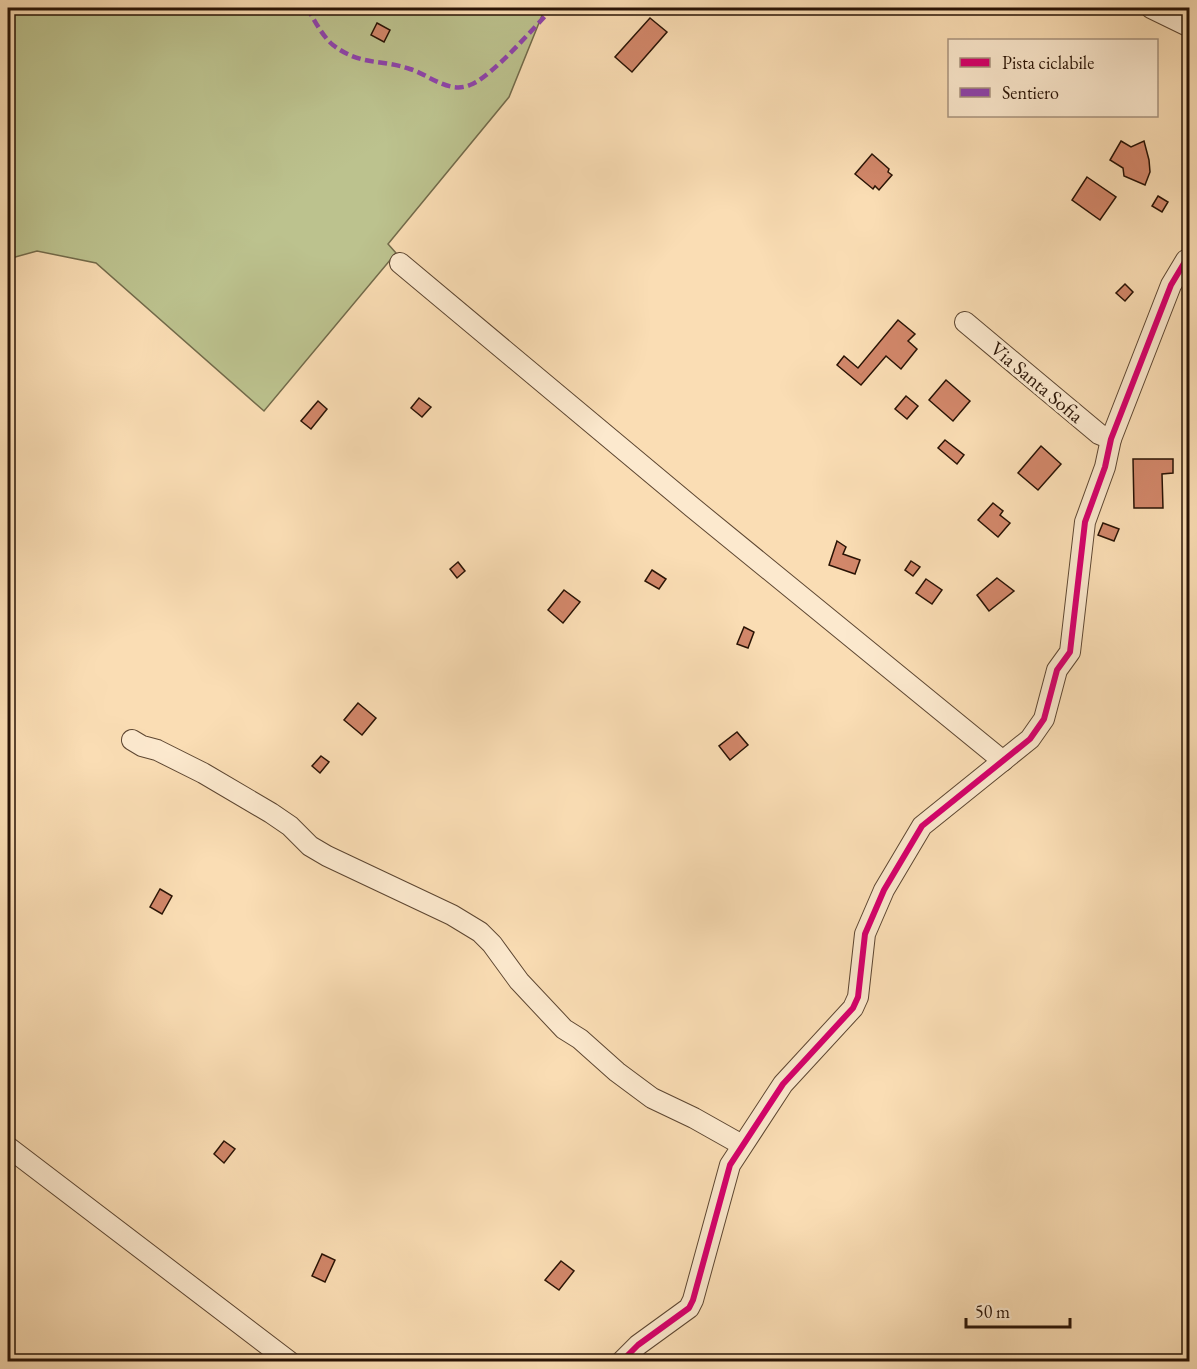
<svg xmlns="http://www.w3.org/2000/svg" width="1197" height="1369" viewBox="0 0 1197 1369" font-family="'EB Garamond',serif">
  <rect width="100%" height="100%" fill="#faddb4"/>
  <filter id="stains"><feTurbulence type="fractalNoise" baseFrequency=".00333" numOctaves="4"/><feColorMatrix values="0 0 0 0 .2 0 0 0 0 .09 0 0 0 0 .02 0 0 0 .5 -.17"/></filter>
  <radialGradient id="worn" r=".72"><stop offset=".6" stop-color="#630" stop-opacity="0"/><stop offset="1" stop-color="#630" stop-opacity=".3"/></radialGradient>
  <polygon fill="#bcc28e" stroke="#726a4a" stroke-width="1.5" points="8,8 545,8 509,97 388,244 396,253 264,411 96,263 37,251 8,259"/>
  <g fill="#d2876a" stroke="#291305" stroke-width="1.5">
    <polygon points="650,18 667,32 632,72 615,57"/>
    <polygon points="377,23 390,30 384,42 371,35"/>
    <polygon points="1121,141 1131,147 1144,141 1149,160 1150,172 1145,185 1124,176 1123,168 1110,160"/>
    <polygon points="872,154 889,169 888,172 892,175 879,190 875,186 873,189 855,174"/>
    <polygon points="1087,177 1116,197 1100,220 1072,200"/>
    <polygon points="1158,196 1168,202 1162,212 1152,206"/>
    <polygon points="1125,284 1133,292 1125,301 1116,293"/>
    <polygon points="898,320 915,334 908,341 917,349 901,369 886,356 861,385 837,365 844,356 858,368"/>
    <polygon points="946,380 970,401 953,421 929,400"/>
    <polygon points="906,396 918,406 907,419 895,409"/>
    <polygon points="419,398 431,407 422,417 411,408"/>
    <polygon points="318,401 327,409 311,429 301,421"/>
    <polygon points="945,440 964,455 957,464 938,448"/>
    <polygon points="1041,446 1061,464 1038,490 1018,473"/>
    <polygon points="1133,459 1173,459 1173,473 1162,474 1163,508 1134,508"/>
    <polygon points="993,503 1003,511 1000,515 1010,523 998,537 978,520"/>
    <polygon points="1103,523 1119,529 1114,541 1098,535"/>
    <polygon points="837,541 846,547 843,554 860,560 855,574 829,565"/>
    <polygon points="911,561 920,567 913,576 905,570"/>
    <polygon points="458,562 465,571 457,578 450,569"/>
    <polygon points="652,570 666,579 659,589 645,581"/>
    <polygon points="997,578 1014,591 989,611 977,595"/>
    <polygon points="926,579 942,590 932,604 916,593"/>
    <polygon points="564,590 580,602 563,623 548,610"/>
    <polygon points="744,627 754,632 748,648 737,644"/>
    <polygon points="358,703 376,718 362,735 344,720"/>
    <polygon points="737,732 748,745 730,760 719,746"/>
    <polygon points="321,756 329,762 320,773 312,766"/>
    <polygon points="160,889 172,896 162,914 150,907"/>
    <polygon points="224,1141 235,1149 224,1163 214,1154"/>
    <polygon points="322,1254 335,1260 325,1282 312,1276"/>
    <polygon points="561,1261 574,1271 559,1290 545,1280"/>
  </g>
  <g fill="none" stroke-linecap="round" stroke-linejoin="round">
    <defs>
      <g id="minor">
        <polyline points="1151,8 1190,27"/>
        <polyline points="400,263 692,507 1003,761"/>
        <polyline points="965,322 1099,434 1111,439"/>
        <polyline points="132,740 142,746 157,750 203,773 271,813 290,826 310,846 327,856 452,915 480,932 492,944 519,981 564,1029 580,1039 617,1072 652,1098 694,1118 742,1145"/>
        <polyline points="8,1147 290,1362"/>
        <polyline points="621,1362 638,1345 689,1308 693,1300 730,1165 783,1084 853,1008 858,997 865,934 884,890 922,826 1030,739 1044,719 1057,670 1070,652 1085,522 1105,467 1111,439 1171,285 1186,260 1190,258"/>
      </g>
    </defs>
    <use href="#minor" stroke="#5d4631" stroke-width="22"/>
    <use href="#minor" stroke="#fce9ce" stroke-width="20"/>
    <path stroke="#8e44ad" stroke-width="4.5" stroke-dasharray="9 4.5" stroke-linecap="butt" d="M307,8c7,11 15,28 26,37 27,21 48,14 77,24 19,6 39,25 60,16 22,-8 64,-58 83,-77"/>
    <defs>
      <polyline id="cycleway" points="621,1362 638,1345 689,1308 693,1300 730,1165 783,1084 853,1008 858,997 865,934 884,890 922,826 1030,739 1044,719 1057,670 1070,652 1085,522 1105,467 1111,439 1171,285 1186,260 1190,258"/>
    </defs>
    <use href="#cycleway" stroke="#fce9ce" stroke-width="10"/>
    <use href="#cycleway" stroke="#d6006c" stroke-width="6"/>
  </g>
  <g text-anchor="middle" stroke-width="6" stroke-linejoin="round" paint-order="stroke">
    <g font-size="20" fill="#291305" stroke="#fce9ce">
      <text transform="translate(1037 382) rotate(40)" y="7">Via Santa Sofia</text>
    </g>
  </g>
  <rect width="1197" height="1369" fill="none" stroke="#faddb4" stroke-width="30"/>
  <rect x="9" y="9" width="1179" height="1351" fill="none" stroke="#291305" stroke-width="3"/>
  <rect x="15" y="15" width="1167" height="1339" fill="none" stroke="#291305" stroke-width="1.5"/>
  <rect x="948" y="39" width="210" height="78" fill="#fce9ce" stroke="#a8937e" stroke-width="1.5"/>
  <rect x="960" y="58" width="30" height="9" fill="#d6006c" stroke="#a8937e" stroke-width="1.5"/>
  <text x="1002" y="69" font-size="18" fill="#291305">Pista ciclabile</text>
  <rect x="960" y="88" width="30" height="9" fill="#8e44ad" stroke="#a8937e" stroke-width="1.5"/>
  <text x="1002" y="99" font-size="18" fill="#291305">Sentiero</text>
  <path d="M966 1318v9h104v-9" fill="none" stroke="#291305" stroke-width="3"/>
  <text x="975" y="1318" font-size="18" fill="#291305" stroke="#fce9ce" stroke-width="4.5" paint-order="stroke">50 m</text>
  <rect width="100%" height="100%" filter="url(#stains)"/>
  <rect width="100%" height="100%" fill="url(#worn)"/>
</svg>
